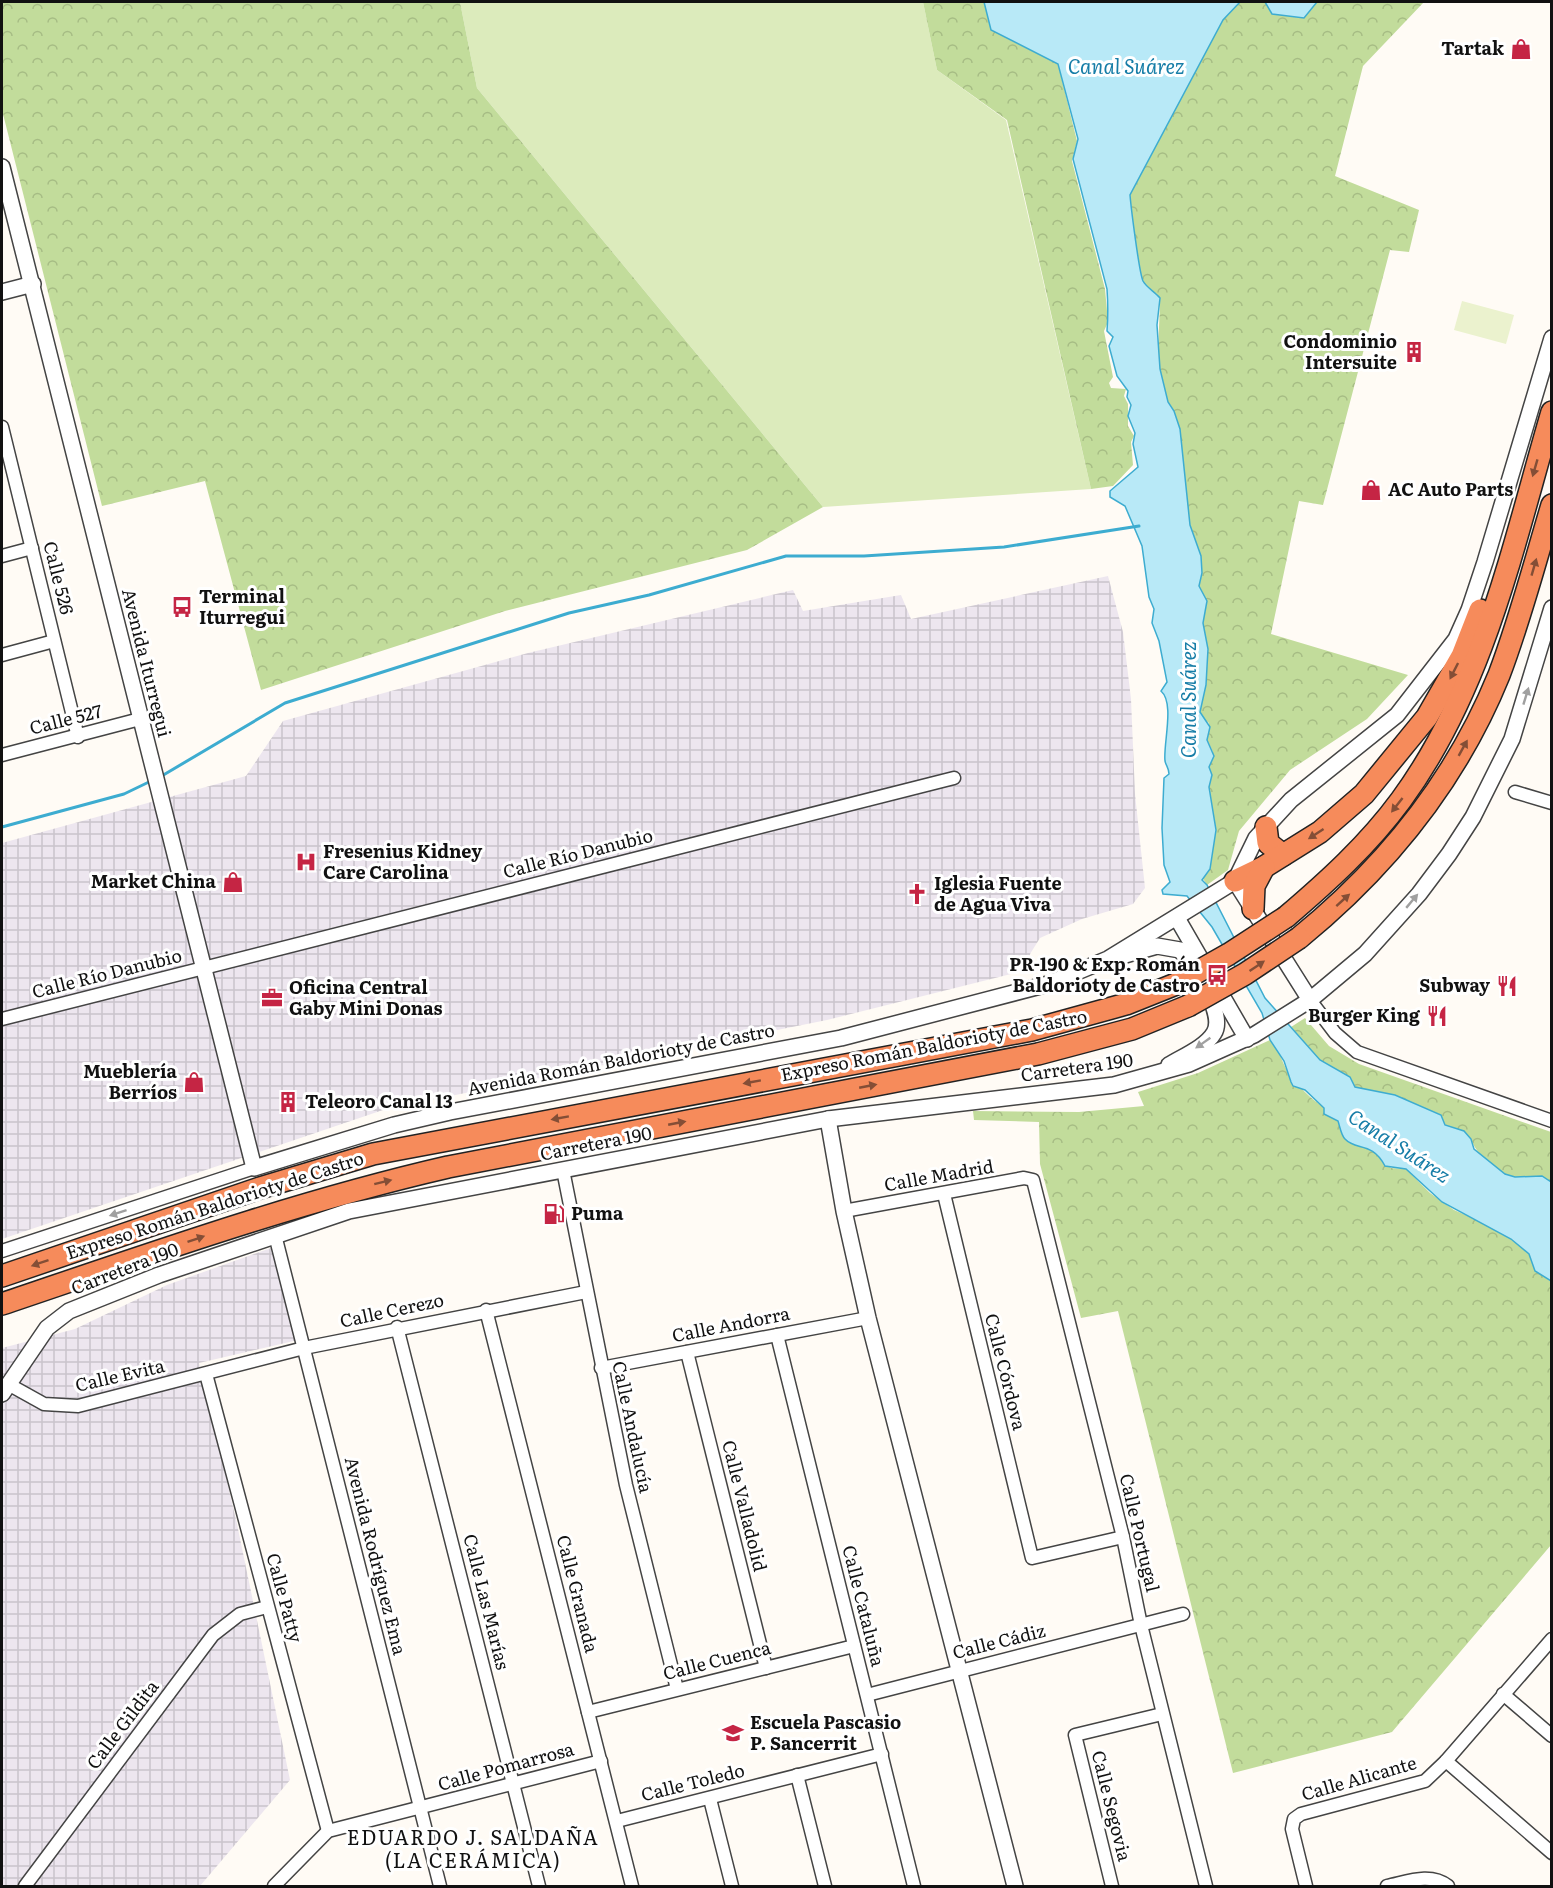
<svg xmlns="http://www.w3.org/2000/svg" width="1553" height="1888" viewBox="0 0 1553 1888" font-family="Literata,serif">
  <defs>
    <pattern id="industrial-grid" width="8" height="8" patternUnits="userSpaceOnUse" patternTransform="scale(1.5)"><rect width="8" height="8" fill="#ede6ef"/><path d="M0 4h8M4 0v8" fill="none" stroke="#cac4cc"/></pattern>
    <pattern id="forest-crowns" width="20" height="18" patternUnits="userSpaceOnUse" patternTransform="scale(1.5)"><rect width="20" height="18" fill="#c2dc9b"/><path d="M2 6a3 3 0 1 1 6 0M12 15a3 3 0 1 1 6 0" fill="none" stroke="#a6bc84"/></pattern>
  </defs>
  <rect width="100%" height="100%" fill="#fffbf5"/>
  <g fill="url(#industrial-grid)">
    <polygon points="1108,576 1123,632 1131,699 1135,794 1145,888 1133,904 1082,919 1040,938 1030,954 1031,969 827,1020 386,1109 2,1239 2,843 246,776 283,721 528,653 793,590 803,611 901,595 911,619"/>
    <polygon points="271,1248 298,1340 199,1363 237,1524 290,1780 200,1886 2,1886 2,1348 75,1329 167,1285"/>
  </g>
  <polygon fill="#dcebbc" points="460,2 923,2 937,70 1006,120 1091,489 823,507 477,88"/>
  <g fill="url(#forest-crowns)">
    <polygon points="2,2 460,2 477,88 823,507 747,550 505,611 261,690 205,481 102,506 2,110"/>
    <polygon points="923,2 984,2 991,30 1058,64 1077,141 1072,161 1105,289 1108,322 1104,331 1113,377 1109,383 1111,388 1126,389 1124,396 1128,404 1128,426 1134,436 1131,442 1133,465 1113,486 1091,489 1007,120 937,70"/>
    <path d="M1240,2h25l7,12 32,4 13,-16h107l-61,64 -28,110 84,34 -10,42 -19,-2 -67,255 -24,-4 -28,133 137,41 -41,44 -77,51 -51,61 -11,39 -21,15 -5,-8 8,-8 6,-39 -7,-43 3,-12 -3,-8 4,-15 -6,-12 2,-17 -8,-6 -1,-5 6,-27 2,-36 -5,-26 4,-21 -8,-16 3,-12 -1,-18 -11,-31 -16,-114c-22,-28 -14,-80 -14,-113 -5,-6 -14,-11 -17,-17 -4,-9 -12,-74 -13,-86l93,-175z"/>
    <path d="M1305,1018l24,28 30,18 192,68v50c-13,-8 -23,-3 -37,-5 -16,-3 -39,-24 -43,-38l-26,-14 -4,-10 -46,-20 -40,-8 -5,-10 -30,-17 -29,-33z"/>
    <path d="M1270,1040c9,8 12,23 19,34 9,12 23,26 36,34l-1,6 14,7 5,15 8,7 22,6 18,19 15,1 24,24 24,17 37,16 20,13 18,15 6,17 16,10v264l-159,187 -159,41 -115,-462 -37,7 -41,-154 -1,-42 -65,-2 -1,-9 106,1 65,-6 -6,-14 60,-19z"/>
  </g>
  <polygon fill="#ebf2ce" points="1462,301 1514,315 1506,344 1454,330"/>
  <g fill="#b8e9f7" stroke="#3dacd0" stroke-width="1.5">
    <path d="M984,2h256l-17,18 -93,175c1,12 9,77 13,86 3,6 12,11 17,17l-3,27 3,44 8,33 6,9 6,18 10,96 11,31 1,17 -3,13 8,15 -4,22 5,26 -2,36 -6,27 10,15 -3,13 7,16 -5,11 3,8 -3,12 7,43 -6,39 -8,11 5,5 58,113 55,62 30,17 5,10 40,8 46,20 4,10 19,6 7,8 3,10 31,25 10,3 27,-1 9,6v99l-16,-10 -6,-17 -18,-15 -69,-37 -36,-33 -21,-3c-13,-25 -29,-15 -40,-27 -4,-4 -5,-12 -7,-18l-14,-7v-6l-19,-18 -12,-4 -2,-4 -7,-21 -14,-21 -8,-27 -50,-86 -25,-31 -24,-2 -1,-4 8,-8 -6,-17 -2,-37 2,-50 5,-4c0,-6 -3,-8 -4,-13 -2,-17 10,-58 -4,-70l6,-9 -8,-41 -7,-18 2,-14 -5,-12 -7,-51 -17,-40 -15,-9v-6l28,-24 -5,-23 2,-11 -7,-17 3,-11 -4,-8 1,-6 -11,-15 -8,-30 4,-9 -6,-6c1,-13 1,-28 0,-42l-34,-130 5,-20 -20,-75 -67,-34z"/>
    <polygon points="1265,2 1317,2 1304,18 1272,14"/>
  </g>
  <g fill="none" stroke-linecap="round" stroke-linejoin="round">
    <g stroke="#3dacd0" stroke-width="3">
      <polyline points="160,777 285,703 569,613 649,595 786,556 864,556 1004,547 1139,526"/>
      <polyline points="2,827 124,794 151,781"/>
    </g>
    <defs>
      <g id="minor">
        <polyline points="2,427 78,737"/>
        <polyline points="2,556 32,548"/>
        <polyline points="2,655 54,641"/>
        <polyline points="2,755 140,719"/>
        <polyline points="1515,792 1552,803"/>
        <polyline points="1310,1000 1335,1033 1357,1052 1552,1121"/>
        <polyline points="2,1019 954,778"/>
        <polyline points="563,1170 626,1485 677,1689"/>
        <polyline points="944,1194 1032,1558 1123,1537"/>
        <polyline points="844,1211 1024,1178 1033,1180 1123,1537 1141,1625 1206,1886"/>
        <polyline points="275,1235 440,1886"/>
        <polyline points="2,1251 254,1168"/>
        <polyline points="486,1310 632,1886"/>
        <polyline points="397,1327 539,1886"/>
        <polyline points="777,1335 914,1886"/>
        <polyline points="687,1352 766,1668"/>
        <polyline points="601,1368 868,1318"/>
        <polyline points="206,1374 328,1831"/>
        <polyline points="8,1384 44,1404 78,1406 304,1348 586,1292"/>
        <polyline points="1503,1694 1552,1736"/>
        <polyline points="867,1695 1183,1614"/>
        <polyline points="588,1712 854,1646"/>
        <polyline points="1446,1761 1552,1853"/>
        <polyline points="797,1775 825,1886"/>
        <polyline points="710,1799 732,1886"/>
        <polyline points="617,1821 882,1754"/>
        <polyline points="25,1886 213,1635 240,1614 267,1607"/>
        <polyline points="274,1886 328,1831 601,1761"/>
        <polyline points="1112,1886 1075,1735 1162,1714"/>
        <polyline points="1306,1886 1292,1829 1294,1819 1301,1814 1425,1781 1446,1761 1552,1639"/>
        <path d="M1387,1886c20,-4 43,-14 61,0"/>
      </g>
      <g id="tertiary">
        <polyline points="2,167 254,1168 394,1125 450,1112 841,1038 1048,984 1108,959 1235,881"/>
        <polyline points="2,292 33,284"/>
        <polyline points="1235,881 1256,838 1291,800 1397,715 1456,639 1469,610 1485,562 1552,338"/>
        <polyline points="1235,881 1310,1000"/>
        <polyline points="1177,918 1247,1039"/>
        <path d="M1125,955l32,-9 23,4c13,15 46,64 34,83 -8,14 -32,24 -45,32"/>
        <polyline points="828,1119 844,1211 868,1318 1015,1886"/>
        <polyline points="2,1394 47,1328 69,1311 159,1275 349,1211 828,1119 1114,1085 1189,1064 1254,1035 1310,1000 1365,954 1419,894 1449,854 1473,817 1512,739 1552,608"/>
      </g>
      <g id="motorway">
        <polyline points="1266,827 1268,843 1283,855"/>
        <polyline points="1235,881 1264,867 1320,832 1364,794 1427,717 1462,656 1480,610"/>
        <polyline points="1253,909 1254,886 1264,867"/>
        <path d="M1286,917c41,-35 82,-72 115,-117 83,-113 112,-255 151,-388"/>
        <path d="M1299,938c87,-71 157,-157 200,-263 21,-55 36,-113 53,-170"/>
        <polyline points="2,1276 260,1188 373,1154 1032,1030 1126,1004 1176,984"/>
        <path d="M2,1304c148,-50 294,-102 446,-137l590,-113 94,-25 56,-23"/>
      </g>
    </defs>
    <use href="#minor" stroke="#444" stroke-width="15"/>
    <use href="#tertiary" stroke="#444" stroke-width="18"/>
    <use href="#motorway" stroke="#222" stroke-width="24"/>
    <use href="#minor" stroke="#fff" stroke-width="12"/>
    <use href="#tertiary" stroke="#fff" stroke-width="15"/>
    <use href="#motorway" stroke="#f68b5b" stroke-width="21"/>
    <defs>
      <g id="motorway-bridge">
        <polyline points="1176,984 1229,954 1286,917"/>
        <polyline points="1188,1006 1245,974 1299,938"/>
      </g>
    </defs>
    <use href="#motorway-bridge" stroke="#222" stroke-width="24" stroke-linecap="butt"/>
    <use href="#motorway-bridge" stroke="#f68b5b" stroke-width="21"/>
  </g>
  <defs><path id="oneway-solid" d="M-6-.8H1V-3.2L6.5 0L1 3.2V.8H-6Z" transform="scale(1.5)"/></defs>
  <g fill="#844e36">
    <use href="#oneway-solid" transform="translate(1535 468) rotate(106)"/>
    <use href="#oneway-solid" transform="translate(1534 567) rotate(-74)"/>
    <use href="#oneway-solid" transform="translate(1454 671) rotate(117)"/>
    <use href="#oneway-solid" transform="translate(1463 748) rotate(-61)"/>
    <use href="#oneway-solid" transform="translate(1397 805) rotate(128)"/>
    <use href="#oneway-solid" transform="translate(1316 834) rotate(147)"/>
    <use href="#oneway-solid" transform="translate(1343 900) rotate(-42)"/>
    <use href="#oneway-solid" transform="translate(1257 966) rotate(-34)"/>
    <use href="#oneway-solid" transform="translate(752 1082) rotate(170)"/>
    <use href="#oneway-solid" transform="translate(868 1086) rotate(-11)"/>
    <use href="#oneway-solid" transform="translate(560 1118) rotate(170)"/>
    <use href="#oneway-solid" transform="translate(677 1123) rotate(-11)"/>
    <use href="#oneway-solid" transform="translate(383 1182) rotate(-14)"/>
    <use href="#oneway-solid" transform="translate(196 1239) rotate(-19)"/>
    <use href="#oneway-solid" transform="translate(40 1263) rotate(161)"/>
  </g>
  <g fill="#a0a0a0">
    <use href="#oneway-solid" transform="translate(1526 696) rotate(-73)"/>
    <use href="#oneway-solid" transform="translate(1412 901) rotate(-50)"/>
    <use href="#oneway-solid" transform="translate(1203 1043) rotate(145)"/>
    <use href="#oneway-solid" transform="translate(118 1213) rotate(162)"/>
  </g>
  <defs>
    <symbol id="shop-bare" viewBox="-9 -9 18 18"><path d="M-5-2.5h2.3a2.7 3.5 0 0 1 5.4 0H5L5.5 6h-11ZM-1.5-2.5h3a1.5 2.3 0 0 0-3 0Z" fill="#c52544" stroke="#fff" stroke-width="2.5" paint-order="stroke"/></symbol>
    <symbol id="building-bare" viewBox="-9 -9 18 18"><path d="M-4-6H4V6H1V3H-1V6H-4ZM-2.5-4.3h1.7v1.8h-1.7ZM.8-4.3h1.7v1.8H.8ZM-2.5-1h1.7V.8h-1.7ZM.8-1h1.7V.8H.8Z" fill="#c52544" stroke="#fff" stroke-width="2.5" paint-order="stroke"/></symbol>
    <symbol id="bus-bare" viewBox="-9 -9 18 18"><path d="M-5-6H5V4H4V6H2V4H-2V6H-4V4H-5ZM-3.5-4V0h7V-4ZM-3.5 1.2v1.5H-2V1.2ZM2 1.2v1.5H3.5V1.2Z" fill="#c52544" stroke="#fff" stroke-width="2.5" paint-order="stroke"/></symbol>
    <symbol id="hospital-bare" viewBox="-9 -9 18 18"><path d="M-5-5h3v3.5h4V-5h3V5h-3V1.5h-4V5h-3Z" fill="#c52544" stroke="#fff" stroke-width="2.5" paint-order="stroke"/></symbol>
    <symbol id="church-bare" viewBox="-9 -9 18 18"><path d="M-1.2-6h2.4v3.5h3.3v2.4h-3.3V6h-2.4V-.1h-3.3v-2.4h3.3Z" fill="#c52544" stroke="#fff" stroke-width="2.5" paint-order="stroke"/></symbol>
    <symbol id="restaurant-bare" viewBox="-9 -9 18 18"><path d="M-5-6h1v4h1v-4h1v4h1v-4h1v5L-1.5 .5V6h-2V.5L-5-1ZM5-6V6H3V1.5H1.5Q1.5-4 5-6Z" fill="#c52544" stroke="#fff" stroke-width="2.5" paint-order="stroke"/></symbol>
    <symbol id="office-bare" viewBox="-9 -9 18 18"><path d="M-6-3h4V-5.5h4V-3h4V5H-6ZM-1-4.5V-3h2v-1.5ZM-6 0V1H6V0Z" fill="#c52544" stroke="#fff" stroke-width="2.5" paint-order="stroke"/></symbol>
    <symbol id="fuel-bare" viewBox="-9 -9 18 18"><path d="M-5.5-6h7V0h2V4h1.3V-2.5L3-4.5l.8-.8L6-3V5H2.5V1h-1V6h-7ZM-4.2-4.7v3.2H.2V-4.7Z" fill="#c52544" stroke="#fff" stroke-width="2.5" paint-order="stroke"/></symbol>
    <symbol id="school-bare" viewBox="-9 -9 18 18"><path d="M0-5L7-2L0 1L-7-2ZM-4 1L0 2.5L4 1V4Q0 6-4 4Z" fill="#c52544" stroke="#fff" stroke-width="2.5" paint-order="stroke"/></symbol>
  </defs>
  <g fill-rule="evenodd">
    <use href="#shop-bare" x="1506" y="34" width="30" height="30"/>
    <use href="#building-bare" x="1399" y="337" width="30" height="30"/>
    <use href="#shop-bare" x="1356" y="475" width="30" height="30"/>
    <use href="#bus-bare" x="167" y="592" width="30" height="30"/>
    <use href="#hospital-bare" x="291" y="847" width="30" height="30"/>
    <use href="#shop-bare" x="218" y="867" width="30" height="30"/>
    <use href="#church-bare" x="902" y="879" width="30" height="30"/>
    <use href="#bus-bare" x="1202" y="960" width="30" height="30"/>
    <use href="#restaurant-bare" x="1492" y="971" width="30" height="30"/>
    <use href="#office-bare" x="257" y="983" width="30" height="30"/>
    <use href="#restaurant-bare" x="1422" y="1001" width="30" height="30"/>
    <use href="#shop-bare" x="179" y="1067" width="30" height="30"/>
    <use href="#building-bare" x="273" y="1087" width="30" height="30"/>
    <use href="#fuel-bare" x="539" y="1199" width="30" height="30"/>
    <use href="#school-bare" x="718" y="1718" width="30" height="30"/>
  </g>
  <g text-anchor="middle" stroke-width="6" stroke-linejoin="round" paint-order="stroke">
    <g font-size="18" font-weight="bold" fill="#111" stroke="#fff" text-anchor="start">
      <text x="1504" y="55" text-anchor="end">Tartak</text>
      <text x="1397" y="348" text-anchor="end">Condominio<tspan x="1397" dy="21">Intersuite</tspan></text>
      <text x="1388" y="496">AC Auto Parts</text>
      <text x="199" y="603">Terminal<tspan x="199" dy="21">Iturregui</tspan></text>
      <text x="323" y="858">Fresenius Kidney<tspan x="323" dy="21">Care Carolina</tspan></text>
      <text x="216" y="888" text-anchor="end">Market China</text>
      <text x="934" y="890">Iglesia Fuente<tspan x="934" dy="21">de Agua Viva</tspan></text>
      <text x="1200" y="971" text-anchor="end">PR-190 &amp; Exp. Román<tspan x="1200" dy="21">Baldorioty de Castro</tspan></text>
      <text x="1490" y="992" text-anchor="end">Subway</text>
      <text x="289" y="994">Oficina Central<tspan x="289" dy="21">Gaby Mini Donas</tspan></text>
      <text x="1420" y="1022" text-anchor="end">Burger King</text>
      <text x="177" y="1078" text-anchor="end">Mueblería<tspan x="177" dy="21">Berríos</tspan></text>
      <text x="305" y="1108">Teleoro Canal 13</text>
      <text x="571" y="1220">Puma</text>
      <text x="750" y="1729">Escuela Pascasio<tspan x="750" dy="21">P. Sancerrit</tspan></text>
    </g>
    <g font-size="18" fill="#111" stroke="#fff">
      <text transform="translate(58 578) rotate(76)" y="6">Calle 526</text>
      <text transform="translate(146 663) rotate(76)" y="6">Avenida Iturregui</text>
      <text transform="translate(66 720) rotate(-14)" y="6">Calle 527</text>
      <text transform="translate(578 854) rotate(-14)" y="6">Calle Río Danubio</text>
      <text transform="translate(107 974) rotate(-14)" y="6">Calle Río Danubio</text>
      <text transform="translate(934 1046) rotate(-11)" y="6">Expreso Román Baldorioty de Castro</text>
      <text transform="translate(621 1060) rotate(-11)" y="6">Avenida Román Baldorioty de Castro</text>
      <text transform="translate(1077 1068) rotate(-8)" y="6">Carretera 190</text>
      <text transform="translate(596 1144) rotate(-11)" y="6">Carretera 190</text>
      <text transform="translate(939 1176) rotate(-10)" y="6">Calle Madrid</text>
      <text transform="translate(215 1206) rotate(-18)" y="6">Expreso Román Baldorioty de Castro</text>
      <text transform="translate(125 1269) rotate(-21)" y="6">Carretera 190</text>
      <text transform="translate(392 1311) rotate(-12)" y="6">Calle Cerezo</text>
      <text transform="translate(731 1325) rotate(-11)" y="6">Calle Andorra</text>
      <text transform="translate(1005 1372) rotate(76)" y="6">Calle Córdova</text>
      <text transform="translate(120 1376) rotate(-13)" y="6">Calle Evita</text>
      <text transform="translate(632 1427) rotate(78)" y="6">Calle Andalucía</text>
      <text transform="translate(744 1506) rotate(76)" y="6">Calle Valladolid</text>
      <text transform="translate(1139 1533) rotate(77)" y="6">Calle Portugal</text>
      <text transform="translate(375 1556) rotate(76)" y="6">Avenida Rodríguez Ema</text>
      <text transform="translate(577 1594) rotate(76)" y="6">Calle Granada</text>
      <text transform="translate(284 1598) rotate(75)" y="6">Calle Patty</text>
      <text transform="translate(486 1602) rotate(76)" y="6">Calle Las Marías</text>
      <text transform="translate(863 1606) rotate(76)" y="6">Calle Cataluña</text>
      <text transform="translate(999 1642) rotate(-14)" y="6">Calle Cádiz</text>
      <text transform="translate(717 1661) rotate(-14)" y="6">Calle Cuenca</text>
      <text transform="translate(123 1725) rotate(-53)" y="6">Calle Gildita</text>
      <text transform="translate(506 1767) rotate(-15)" y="6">Calle Pomarrosa</text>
      <text transform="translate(1359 1779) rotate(-16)" y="6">Calle Alicante</text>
      <text transform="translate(693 1783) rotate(-14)" y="6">Calle Toledo</text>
      <text transform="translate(1111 1806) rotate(76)" y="6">Calle Segovia</text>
    </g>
    <g font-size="20" font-style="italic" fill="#167da7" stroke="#fff">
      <text x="1126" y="74">Canal Suárez</text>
      <text transform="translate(1189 700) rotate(-90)" y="7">Canal Suárez</text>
      <text transform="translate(1399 1146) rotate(33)" y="7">Canal Suárez</text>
    </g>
    <g font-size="20" letter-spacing="1.5" fill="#111" stroke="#fff">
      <text x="473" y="1845">EDUARDO J. SALDAÑA<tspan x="473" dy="23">(LA CERÁMICA)</tspan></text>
    </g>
  </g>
  <rect width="1553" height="1888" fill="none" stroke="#111111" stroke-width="6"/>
</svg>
